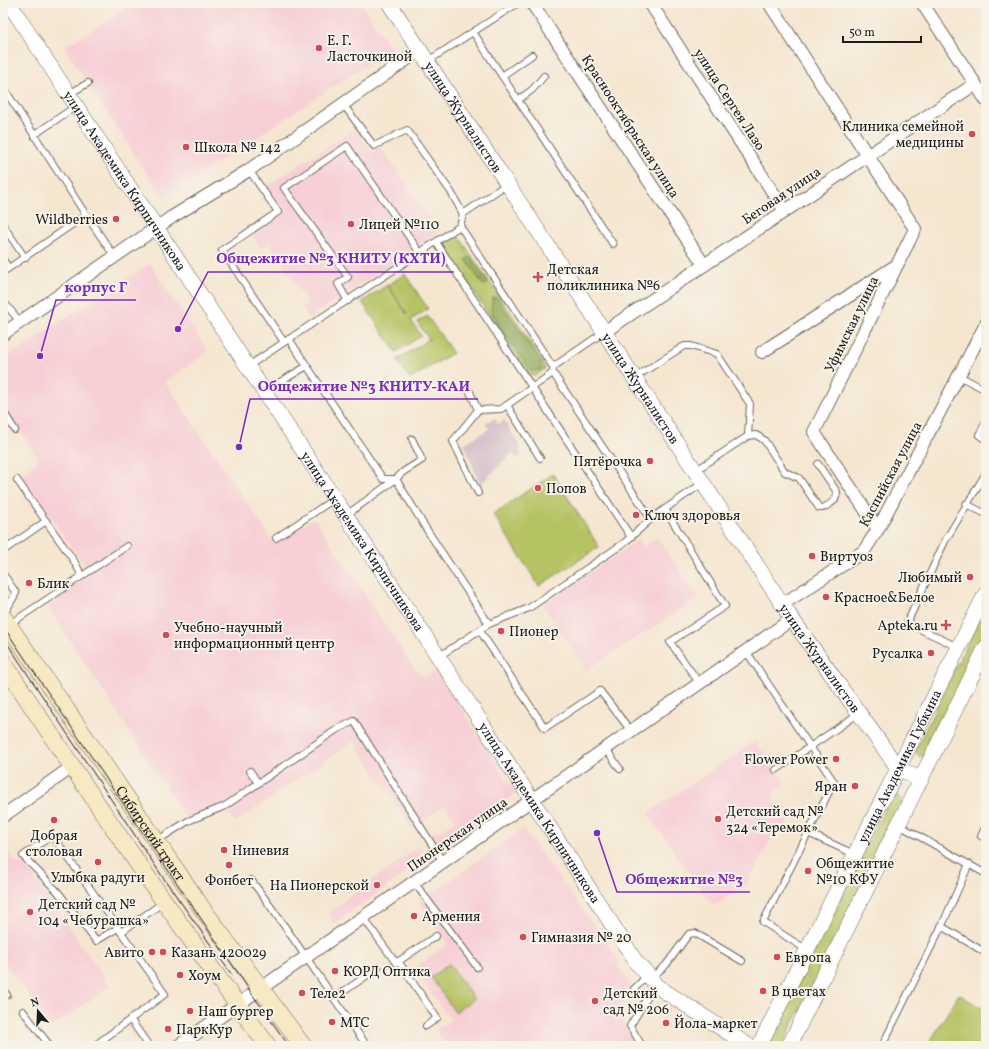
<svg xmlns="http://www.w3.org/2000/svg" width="989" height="1049" viewBox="0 0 989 1049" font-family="Vollkorn,serif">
  <rect width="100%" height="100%" fill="#f7f3e8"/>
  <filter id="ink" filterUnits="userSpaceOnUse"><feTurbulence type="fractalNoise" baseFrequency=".025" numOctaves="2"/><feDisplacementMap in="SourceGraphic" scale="8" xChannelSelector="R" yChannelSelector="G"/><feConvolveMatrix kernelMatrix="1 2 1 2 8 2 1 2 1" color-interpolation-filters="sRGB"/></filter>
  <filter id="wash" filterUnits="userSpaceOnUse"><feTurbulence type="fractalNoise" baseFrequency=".012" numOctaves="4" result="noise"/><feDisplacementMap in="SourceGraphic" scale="16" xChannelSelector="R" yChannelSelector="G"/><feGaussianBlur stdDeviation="0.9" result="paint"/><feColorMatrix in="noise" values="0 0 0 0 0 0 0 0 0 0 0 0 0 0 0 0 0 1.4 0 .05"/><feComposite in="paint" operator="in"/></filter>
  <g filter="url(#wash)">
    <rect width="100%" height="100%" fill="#f5e6d0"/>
    <g fill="#f7cfd5">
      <polygon points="135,3 361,3 391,49 163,198 64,47"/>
      <polygon points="355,128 371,153 381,147 438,233 309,318 302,307 308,303 269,243 261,248 252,235 284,214 266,187"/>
      <polygon points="150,264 208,351 165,382 274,543 314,518 414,668 425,678 436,669 516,794 438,848 428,835 435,830 438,833 455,820 445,805 412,829 354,741 235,822 229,814 188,821 46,604 90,574 21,475 39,460 3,405 3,359"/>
      <polygon points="657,537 699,598 586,670 543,605 638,540 642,547"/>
      <polygon points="755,741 785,783 771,795 788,824 771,839 746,886 714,906 683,865 648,813"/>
      <polygon points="523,829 620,961 617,964 637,994 614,1009 635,1042 635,1046 446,1046 435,1030 451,1020 413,969 448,944 419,902"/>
      <polygon points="3,846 16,863 23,862 110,986 51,1027 3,960"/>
      <polygon points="420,846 428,857 334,924 327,913"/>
    </g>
    <polygon fill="#d2bdc8" points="495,418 498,424 504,420 520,447 521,456 518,459 512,453 480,485 464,444 489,429 485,423"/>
    <g fill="#b6c364" stroke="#697040">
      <polygon points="449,235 455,235 459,237 534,347 543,362 545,369 535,376 529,374 444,248 443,243"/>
      <polygon points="405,274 428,309 411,320 421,336 396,352 362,302 387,285 407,314 388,285"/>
      <polygon points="427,316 453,353 410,379 397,360 429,339 417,322"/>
      <polygon points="553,474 599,547 539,586 493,514"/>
      <polygon points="986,605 986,636 927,754 924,756 919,756 915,751"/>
      <polygon points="896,795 901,798 902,803 783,1044 775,1045 772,1041 772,1036 891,797"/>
      <polygon points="449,964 474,999 455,1012 431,977"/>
      <polygon points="959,994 986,1011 986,1046 929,1046 928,1045"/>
    </g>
    <g fill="#90a95a" stroke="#56623b">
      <polygon points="470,257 488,283 483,285 466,259"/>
      <polygon points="493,297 498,299 541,362 541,370 531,371 497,323 491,310"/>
    </g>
  </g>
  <g filter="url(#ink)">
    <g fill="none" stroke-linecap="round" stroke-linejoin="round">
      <defs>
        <g id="service">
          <polyline points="982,3 986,9"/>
          <polyline points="473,32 613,244"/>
          <polyline points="428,61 518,3"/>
          <polyline points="502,76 532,55"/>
          <polyline points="3,87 86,215 115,257"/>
          <polyline points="69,94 88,83"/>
          <polyline points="518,100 532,90 544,76"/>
          <polyline points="343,104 374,146 407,130 451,192 463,214"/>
          <polyline points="34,135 76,106"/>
          <polyline points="249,170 278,212 222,250 284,342"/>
          <polyline points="3,225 25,258"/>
          <polyline points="460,226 553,367 604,332"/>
          <polyline points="436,242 631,537"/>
          <polyline points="3,260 9,268"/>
          <polyline points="3,272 86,215"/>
          <polyline points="3,301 21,323"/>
          <polyline points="348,301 338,284 348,277 284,188 347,146 420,253"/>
          <polyline points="289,339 460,226 463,214 507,184"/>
          <polyline points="247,367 289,339 307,366"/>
          <polyline points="553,367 553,373 651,519"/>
          <polyline points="959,376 986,390"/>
          <polyline points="634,378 684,346 691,346 717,354 750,404 748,436"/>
          <polyline points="265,391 307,366 383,479 396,479 403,472 422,460 412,439"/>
          <polyline points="470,392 478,410"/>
          <polyline points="3,411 15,430"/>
          <polyline points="986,422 979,435 986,440"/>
          <polyline points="540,458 507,405 553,373"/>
          <path d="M695,471l53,-35 8,-1 8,5 21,32 14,6 20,30h4c7,-4 14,-7 14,-16l-19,-28"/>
          <polyline points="17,480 74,561 82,576"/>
          <polyline points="478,493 453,441 478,410 501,409 507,405"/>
          <polyline points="966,504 986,514"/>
          <polyline points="345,516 396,479 425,527 489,624 438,657"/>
          <polyline points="276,538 334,499"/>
          <polyline points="3,551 46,521"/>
          <polyline points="3,574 16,593 3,616"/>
          <polyline points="10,624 127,546"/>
          <polyline points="489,624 529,608 624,543 651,519 665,509"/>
          <polyline points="480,631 545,728 600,691 631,731"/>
          <polyline points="958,647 907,623 945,541 986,473"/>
          <polyline points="746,651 834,782 763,922 807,950"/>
          <polyline points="700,684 670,642 725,606 665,509 703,483"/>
          <polyline points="606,749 620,769"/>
          <polyline points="776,770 858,714"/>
          <polyline points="250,771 258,783"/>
          <polyline points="899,825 986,874"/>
          <polyline points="808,833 854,854"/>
          <polyline points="981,836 986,826"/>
          <polyline points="158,840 188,821 225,806 336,730 354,721 443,862"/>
          <path d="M251,880c41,54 77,111 116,166"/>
          <polyline points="414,882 477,967"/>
          <polyline points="363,917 396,963 436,936"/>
          <polyline points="941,926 986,953"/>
          <polyline points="121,932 164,902"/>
          <polyline points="398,961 437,1018 426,1026"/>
          <polyline points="651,978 666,965 689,934 695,933 742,961"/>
          <polyline points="634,989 648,975"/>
          <polyline points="3,990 7,995"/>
          <polyline points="334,998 378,968"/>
          <polyline points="23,1011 50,1046"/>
          <polyline points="130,1019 149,1046"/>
          <polyline points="94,1046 165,994 52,835 23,856 58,892 96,941 118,928"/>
          <polyline points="644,1046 641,1044 630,1026 655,985"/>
          <polyline points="882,1046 944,921 969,864"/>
        </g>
        <g id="minor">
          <polyline points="532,3 704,265"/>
          <polyline points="650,3 785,211"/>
          <polyline points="769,3 915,229 814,432 878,529"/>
          <polyline points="922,3 986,100"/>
          <polyline points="604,332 975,84"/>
          <polyline points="3,334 172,217 249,170 420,50"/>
          <polyline points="762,352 897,265"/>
          <polyline points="783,604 864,551 878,529 986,324"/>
          <polyline points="3,816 72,767"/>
          <polyline points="178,1046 792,619"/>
        </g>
        <g id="tertiary">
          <path id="s1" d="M9,3c208,320 422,637 627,959l15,16 4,7 94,61"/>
          <path id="s2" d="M389,3l403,616 106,149 23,12"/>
          <path id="s3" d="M759,1046l227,-453"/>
          <polyline points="789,1046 986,647"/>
        </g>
        <g id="secondary">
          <path id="s4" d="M3,617l201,294 99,135"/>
          <path d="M3,662c85,130 172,259 265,384"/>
        </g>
      </defs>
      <use href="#service" stroke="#68635b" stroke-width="8"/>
      <use href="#minor" stroke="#68635b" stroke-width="14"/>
      <use href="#tertiary" stroke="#68635b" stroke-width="16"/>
      <use href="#secondary" stroke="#68635b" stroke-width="18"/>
      <use href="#service" stroke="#fff" stroke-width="6"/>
      <use href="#minor" stroke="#fff" stroke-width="12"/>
      <use href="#tertiary" stroke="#fff" stroke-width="15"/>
      <use href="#secondary" stroke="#f6e9c3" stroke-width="17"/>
      <g stroke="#1c1c1c" stroke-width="1">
        <polyline points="3,626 252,994 289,1046"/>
        <polyline points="3,637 160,873 232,975"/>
      </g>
    </g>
  </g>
  <g fill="#d1495b" stroke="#f7f3e8" stroke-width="1.5">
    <circle cx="319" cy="48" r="4"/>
    <circle cx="972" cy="134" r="4"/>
    <circle cx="186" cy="147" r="4"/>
    <circle cx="116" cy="219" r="4"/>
    <circle cx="351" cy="224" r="4"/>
    <path d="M536 271h4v4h4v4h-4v4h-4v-4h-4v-4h4z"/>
    <circle cx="650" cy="461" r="4"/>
    <circle cx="538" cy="488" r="4"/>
    <circle cx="636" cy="515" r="4"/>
    <circle cx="812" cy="556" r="4"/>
    <circle cx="970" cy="577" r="4"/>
    <circle cx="29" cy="583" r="4"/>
    <circle cx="826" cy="597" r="4"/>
    <path d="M944 619h4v4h4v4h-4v4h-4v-4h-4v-4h4z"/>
    <circle cx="501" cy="631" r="4"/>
    <circle cx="166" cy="635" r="4"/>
    <circle cx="931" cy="653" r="4"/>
    <circle cx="836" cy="759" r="4"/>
    <circle cx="855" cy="786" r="4"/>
    <circle cx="718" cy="819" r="4"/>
    <circle cx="54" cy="820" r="4"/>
    <circle cx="224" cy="850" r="4"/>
    <circle cx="98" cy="862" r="4"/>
    <circle cx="229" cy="865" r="4"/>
    <circle cx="808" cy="871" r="4"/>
    <circle cx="377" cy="885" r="4"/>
    <circle cx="30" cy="912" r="4"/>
    <circle cx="414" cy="916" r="4"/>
    <circle cx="523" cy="937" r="4"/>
    <circle cx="152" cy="952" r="4"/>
    <circle cx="163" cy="952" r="4"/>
    <circle cx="777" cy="957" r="4"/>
    <circle cx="335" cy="971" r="4"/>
    <circle cx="180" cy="975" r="4"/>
    <circle cx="763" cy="991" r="4"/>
    <circle cx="302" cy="993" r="4"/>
    <circle cx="595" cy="1001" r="4"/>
    <circle cx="190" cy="1011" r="4"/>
    <circle cx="332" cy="1022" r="4"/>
    <circle cx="666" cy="1023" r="4"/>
    <circle cx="168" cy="1029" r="4"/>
  </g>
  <g text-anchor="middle" stroke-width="4" stroke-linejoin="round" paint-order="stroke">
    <g font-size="14" fill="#1c1c1c" stroke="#f7f3e8" text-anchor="start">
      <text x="327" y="45">Е. Г.<tspan x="327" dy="16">Ласточкиной</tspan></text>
      <text x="964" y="131" text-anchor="end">Клиника семейной<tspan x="964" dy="16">медицины</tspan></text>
      <text x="194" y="152">Школа № 142</text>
      <text x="108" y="224" text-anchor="end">Wildberries</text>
      <text x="359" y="229">Лицей №110</text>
      <text x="547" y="274">Детская<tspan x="547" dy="16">поликлиника №6</tspan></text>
      <text x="642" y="466" text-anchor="end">Пятёрочка</text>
      <text x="546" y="493">Попов</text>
      <text x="644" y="520">Ключ здоровья</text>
      <text x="820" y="561">Виртуоз</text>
      <text x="962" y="582" text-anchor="end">Любимый</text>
      <text x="37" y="588">Блик</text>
      <text x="834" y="602">Красное&amp;Белое</text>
      <text x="938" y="630" text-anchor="end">Apteka.ru</text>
      <text x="174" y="632">Учебно-научный<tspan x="174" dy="16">информационный центр</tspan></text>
      <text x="509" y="636">Пионер</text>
      <text x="923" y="658" text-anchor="end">Русалка</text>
      <text x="828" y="764" text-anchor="end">Flower Power</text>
      <text x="847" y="791" text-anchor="end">Яран</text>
      <text x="726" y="816">Детский сад №<tspan x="726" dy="16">324 «Теремок»</tspan></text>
      <text x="54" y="840" text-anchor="middle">Добрая<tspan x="54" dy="16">столовая</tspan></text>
      <text x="232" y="855">Ниневия</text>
      <text x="816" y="868">Общежитие<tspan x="816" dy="16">№10 КФУ</tspan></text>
      <text x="98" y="882" text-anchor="middle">Улыбка радуги</text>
      <text x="229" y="885" text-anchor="middle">Фонбет</text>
      <text x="369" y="890" text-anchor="end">На Пионерской</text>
      <text x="38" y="909">Детский сад №<tspan x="38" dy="16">104 «Чебурашка»</tspan></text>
      <text x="422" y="921">Армения</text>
      <text x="531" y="942">Гимназия № 20</text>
      <text x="144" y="957" text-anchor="end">Авито</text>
      <text x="171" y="957">Казань 420029</text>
      <text x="785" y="962">Европа</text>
      <text x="343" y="976">КОРД Оптика</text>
      <text x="188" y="980">Хоум</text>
      <text x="771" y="996">В цветах</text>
      <text x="310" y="998">Теле2</text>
      <text x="603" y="998">Детский<tspan x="603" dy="16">сад № 206</tspan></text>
      <text x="198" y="1016">Наш бургер</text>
      <text x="340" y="1027">МТС</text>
      <text x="674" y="1028">Йола-маркет</text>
      <text x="176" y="1034">ПаркКур</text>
    </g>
    <g font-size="14" fill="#1c1c1c" stroke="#f7f3e8">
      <text transform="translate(730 99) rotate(57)" y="5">улица Сергея Лазо</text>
      <text dy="5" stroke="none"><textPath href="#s2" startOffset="136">улица Журналистов</textPath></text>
      <text transform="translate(631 126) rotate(57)" y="5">Краснооктябрьская улица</text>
      <text dy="5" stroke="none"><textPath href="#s1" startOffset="212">улица Академика Кирпичникова</textPath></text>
      <text transform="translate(781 195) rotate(-34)" y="5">Беговая улица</text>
      <text transform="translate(851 324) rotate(-64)" y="5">Уфимская улица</text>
      <text dy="5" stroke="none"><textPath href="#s2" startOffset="460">улица Журналистов</textPath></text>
      <text transform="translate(890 474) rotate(-62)" y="5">Каспийская улица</text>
      <text dy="5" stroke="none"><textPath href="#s1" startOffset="644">улица Академика Кирпичникова</textPath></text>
      <text dy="5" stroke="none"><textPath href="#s2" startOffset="784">улица Журналистов</textPath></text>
      <text dy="5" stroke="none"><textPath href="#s3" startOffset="313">улица Академика Губкина</textPath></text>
      <text dy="5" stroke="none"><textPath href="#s1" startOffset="968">улица Академика Кирпичникова</textPath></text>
      <text dy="5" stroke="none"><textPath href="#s4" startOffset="262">Сибирский тракт</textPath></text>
      <text transform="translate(457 834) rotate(-35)" y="5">Пионерская улица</text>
    </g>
  </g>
  <path fill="none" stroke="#7b2cbf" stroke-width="1.5" d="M178 329L208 272H454M40 356L56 300H136M239 447L250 399H478M597 833L617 892H750"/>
  <g fill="#7b2cbf" stroke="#f7f3e8" stroke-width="1.5">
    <circle cx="178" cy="329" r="4"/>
    <circle cx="40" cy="356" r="4"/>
    <circle cx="239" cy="447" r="4"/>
    <circle cx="597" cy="833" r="4"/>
  </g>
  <g font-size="15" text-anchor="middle" font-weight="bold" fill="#7b2cbf" stroke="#f7f3e8" stroke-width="4" stroke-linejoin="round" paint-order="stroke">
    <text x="331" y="263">Общежитие №3 КНИТУ (КХТИ)</text>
    <text x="96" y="292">корпус Г</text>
    <text x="364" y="391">Общежитие №3 КНИТУ-КАИ</text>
    <text x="684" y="884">Общежитие №3</text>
  </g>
  <rect width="989" height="1049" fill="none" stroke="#f7f3e8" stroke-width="16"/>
  <g transform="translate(38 1011) rotate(341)" stroke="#f7f3e8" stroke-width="3" paint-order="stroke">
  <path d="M0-3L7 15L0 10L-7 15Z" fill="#1c1c1c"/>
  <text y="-6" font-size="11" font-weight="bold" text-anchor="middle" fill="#1c1c1c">N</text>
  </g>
  <path d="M843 36v6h78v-6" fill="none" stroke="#1c1c1c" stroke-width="2"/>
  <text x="849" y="36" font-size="12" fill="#1c1c1c" stroke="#f7f3e8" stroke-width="3" paint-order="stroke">50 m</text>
</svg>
